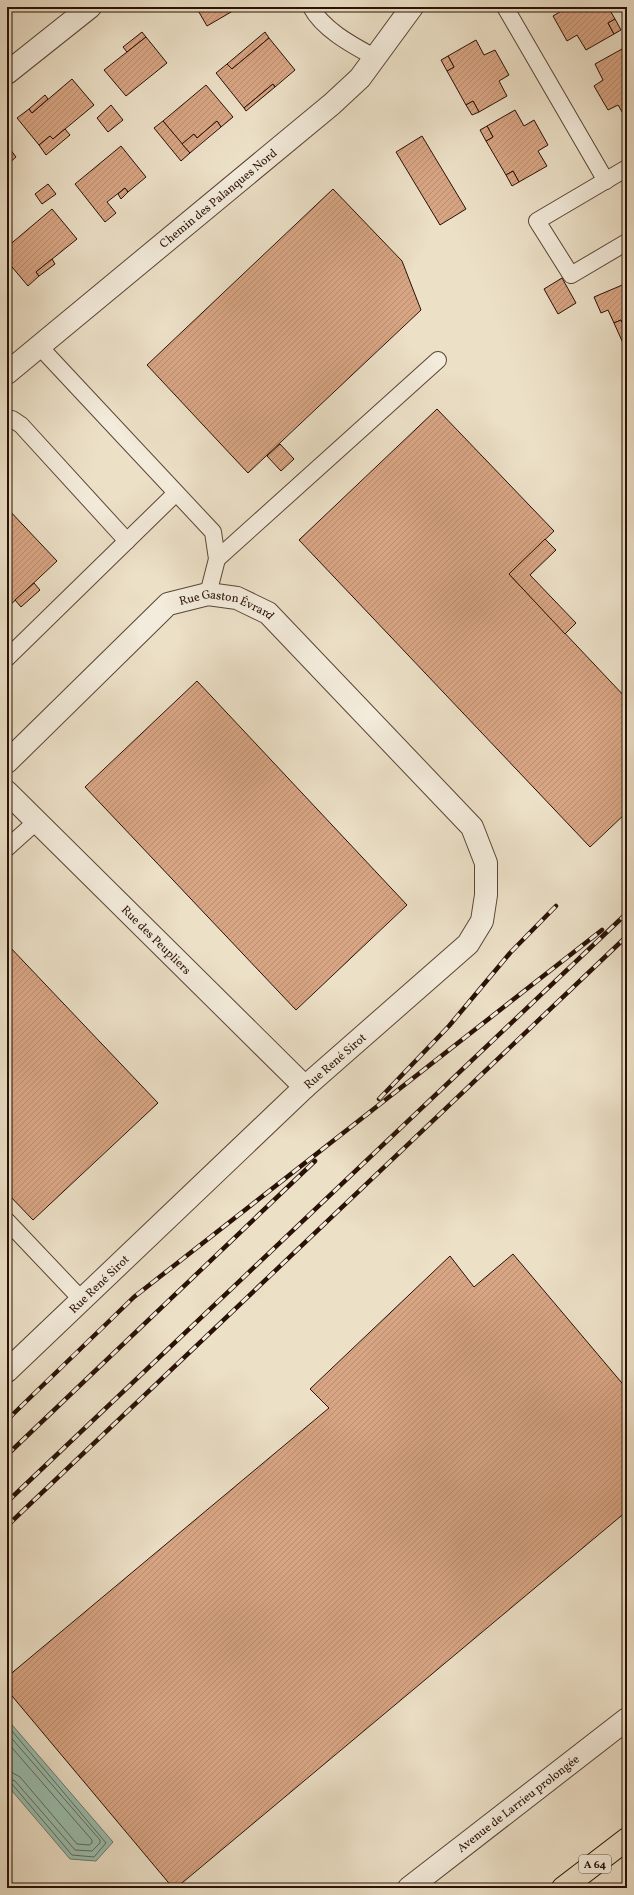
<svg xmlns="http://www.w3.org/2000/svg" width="634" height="1895" viewBox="0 0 634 1895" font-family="Vollkorn,serif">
  <defs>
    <pattern id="building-hatch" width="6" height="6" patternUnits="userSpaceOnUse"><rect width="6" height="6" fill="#d8a584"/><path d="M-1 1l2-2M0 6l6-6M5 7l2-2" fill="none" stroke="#b98d70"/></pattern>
  </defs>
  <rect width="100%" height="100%" fill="#ece0c7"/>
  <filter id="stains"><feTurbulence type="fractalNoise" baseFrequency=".005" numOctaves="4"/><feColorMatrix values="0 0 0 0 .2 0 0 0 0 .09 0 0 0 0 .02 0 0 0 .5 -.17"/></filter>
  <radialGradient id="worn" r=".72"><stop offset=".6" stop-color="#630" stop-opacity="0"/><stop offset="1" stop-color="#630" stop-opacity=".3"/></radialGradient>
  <polygon fill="#9abeaf" stroke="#6d796b" points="7,1719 113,1842 96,1861 70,1859 7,1785"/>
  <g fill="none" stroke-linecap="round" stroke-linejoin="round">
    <g stroke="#62685a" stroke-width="1">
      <polyline points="7,1725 106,1843 94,1857 72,1855 12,1784 7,1783"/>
      <polyline points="7,1733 100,1840 100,1843 92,1851 75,1850 15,1781 7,1778"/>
      <polyline points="7,1742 92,1840 92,1843 89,1845 77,1844 20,1777 13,1773 7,1772"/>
    </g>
  </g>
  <g fill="url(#building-hatch)" stroke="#291105">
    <polygon points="196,7 237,7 238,8 207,26"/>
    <polygon points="561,7 608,7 615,19 608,23 614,34 586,50 577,35 567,41 553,16 563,10"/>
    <polygon points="615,19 621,30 614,34 608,23"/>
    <polygon points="142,32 146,37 127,52 123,47"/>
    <polygon points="265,32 269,38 232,69 227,64"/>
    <polygon points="146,37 167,63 126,96 104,70"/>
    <polygon points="269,38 295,70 275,87 273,84 244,108 216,73 227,64 232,69"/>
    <polygon points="476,40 484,55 495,50 509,75 499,81 507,96 479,112 473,101 466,105 447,71 454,67 448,56"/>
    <polygon points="622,49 627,57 627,120 618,105 608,110 594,86 603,80 595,64"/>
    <polygon points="448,56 454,67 447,71 441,60"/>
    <polygon points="72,79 94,105 53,139 50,136 39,145 17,118 29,109 32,113"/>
    <polygon points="273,84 275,87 246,111 244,108"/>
    <polygon points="206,85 233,117 221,127 217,121 197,138 194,134 182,144 163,121"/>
    <polygon points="45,95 48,99 32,113 29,109"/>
    <polygon points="473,101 479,112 472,115 466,105"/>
    <polygon points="111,105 123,120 108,132 97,118"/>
    <polygon points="515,110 524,126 534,120 548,145 538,151 547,166 519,182 513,171 506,175 486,141 493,137 487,126"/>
    <polygon points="163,121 190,153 181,161 154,128"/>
    <polygon points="217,121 221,127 190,153 182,144 194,134 197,138"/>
    <polygon points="487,126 493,137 486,141 480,130"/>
    <polygon points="65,129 70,135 46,155 39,145 50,136 53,139"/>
    <polygon points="422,136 466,209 440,225 396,152"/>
    <polygon points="7,145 16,157 7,165"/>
    <polygon points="121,146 146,177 128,192 125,188 107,202 116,213 105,222 75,184"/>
    <polygon points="513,171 519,182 512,186 506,175"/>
    <polygon points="48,184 56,194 42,204 35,194"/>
    <polygon points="125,188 128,192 121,199 118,194"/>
    <polygon points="333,189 402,261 421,310 248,473 147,365"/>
    <polygon points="52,209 77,239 36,272 39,276 28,286 7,261 7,247"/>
    <polygon points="52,259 55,264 39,276 36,272"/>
    <polygon points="562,278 576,303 558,314 544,289"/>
    <polygon points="627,283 627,333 621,320 614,323 608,310 601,313 594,297"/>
    <polygon points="621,320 627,333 627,352 614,323"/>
    <polygon points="437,409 554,531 509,574 627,699 627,812 590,847 299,540"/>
    <polygon points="280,444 294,459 281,471 267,456"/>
    <polygon points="7,508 57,561 7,608"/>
    <polygon points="545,539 556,550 530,575 576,623 565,634 509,574"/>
    <polygon points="34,583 40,590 21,607 15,600"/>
    <polygon points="197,681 407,905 296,1010 85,787"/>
    <polygon points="7,944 158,1103 33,1220 7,1193"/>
    <polygon points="513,1254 627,1389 627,1511 176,1888 173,1888 7,1690 7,1677 329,1408 310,1389 450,1256 474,1287"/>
  </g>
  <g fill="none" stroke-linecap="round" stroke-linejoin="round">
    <defs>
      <g id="lane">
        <path d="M311,7c12,23 43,39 65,51"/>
        <polyline points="505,7 606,181"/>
        <polyline points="627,168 537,221 571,275 627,242"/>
        <polyline points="39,346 213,532 217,559 208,594"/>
        <polyline points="7,420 12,419 21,425 127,541"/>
        <polyline points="217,559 438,360"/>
        <polyline points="7,658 176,493"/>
        <polyline points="7,848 37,821"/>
        <polyline points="7,1221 82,1300"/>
      </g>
      <g id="street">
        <polyline points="7,73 90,7"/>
        <path id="s1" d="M7,373l325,-269 28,-26 52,-71"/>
        <path id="s2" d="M7,762l161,-158 40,-10 29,4 31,15 204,214 14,36v32l-4,26 -14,23 -163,143 -298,284"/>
        <path id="s3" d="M7,792l298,295"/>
        <path id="s4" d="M409,1888l218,-169"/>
      </g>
      <polyline id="highway" points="563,1888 627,1839"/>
    </defs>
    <use href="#lane" stroke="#5a4536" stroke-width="18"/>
    <use href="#street" stroke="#5a4536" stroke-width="24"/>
    <use href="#highway" stroke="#291105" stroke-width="24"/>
    <use href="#lane" stroke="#f3ebdb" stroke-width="16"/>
    <use href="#street" stroke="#f3ebdb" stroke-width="22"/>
    <use href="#highway" stroke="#ece0c7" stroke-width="22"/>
    <defs>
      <g id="rail">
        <polyline points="379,1099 449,1026 510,953 556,906"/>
        <polyline points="7,1420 134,1297 602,930"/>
        <polyline points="7,1455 315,1161"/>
        <polyline points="7,1502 627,913"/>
        <polyline points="7,1526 627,936"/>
      </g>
    </defs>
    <use href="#rail" stroke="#291105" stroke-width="4.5"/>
    <use href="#rail" stroke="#f3ebdb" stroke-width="3" stroke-dasharray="9" stroke-linecap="butt"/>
  </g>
  <g text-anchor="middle" stroke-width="4" stroke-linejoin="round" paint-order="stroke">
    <rect fill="#f3ebdb" stroke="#665245" stroke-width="1" x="579" y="1855" width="32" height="18" rx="3"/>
    <g font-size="11" font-weight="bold" fill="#291105">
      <text x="595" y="1868">A 64</text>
    </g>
    <g font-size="12" fill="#291105" stroke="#f3ebdb">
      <text dy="4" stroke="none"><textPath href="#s1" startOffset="274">Chemin des Palanques Nord</textPath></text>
      <text dy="4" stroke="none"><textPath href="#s2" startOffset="287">Rue Gaston Évrard</textPath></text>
      <text dy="4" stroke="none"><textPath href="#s3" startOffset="210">Rue des Peupliers</textPath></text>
      <text transform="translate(335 1061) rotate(-41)" y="4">Rue René Sirot</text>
      <text transform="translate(99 1284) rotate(-44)" y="4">Rue René Sirot</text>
      <text dy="4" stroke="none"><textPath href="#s4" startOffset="138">Avenue de Larrieu prolongée</textPath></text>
    </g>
  </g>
  <rect width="634" height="1895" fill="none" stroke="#ece0c7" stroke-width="24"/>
  <rect x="8" y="8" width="618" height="1879" fill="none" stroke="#291105" stroke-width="2"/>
  <rect x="12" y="12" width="610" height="1871" fill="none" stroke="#291105"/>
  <rect width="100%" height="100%" filter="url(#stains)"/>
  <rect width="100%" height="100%" fill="url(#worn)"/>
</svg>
